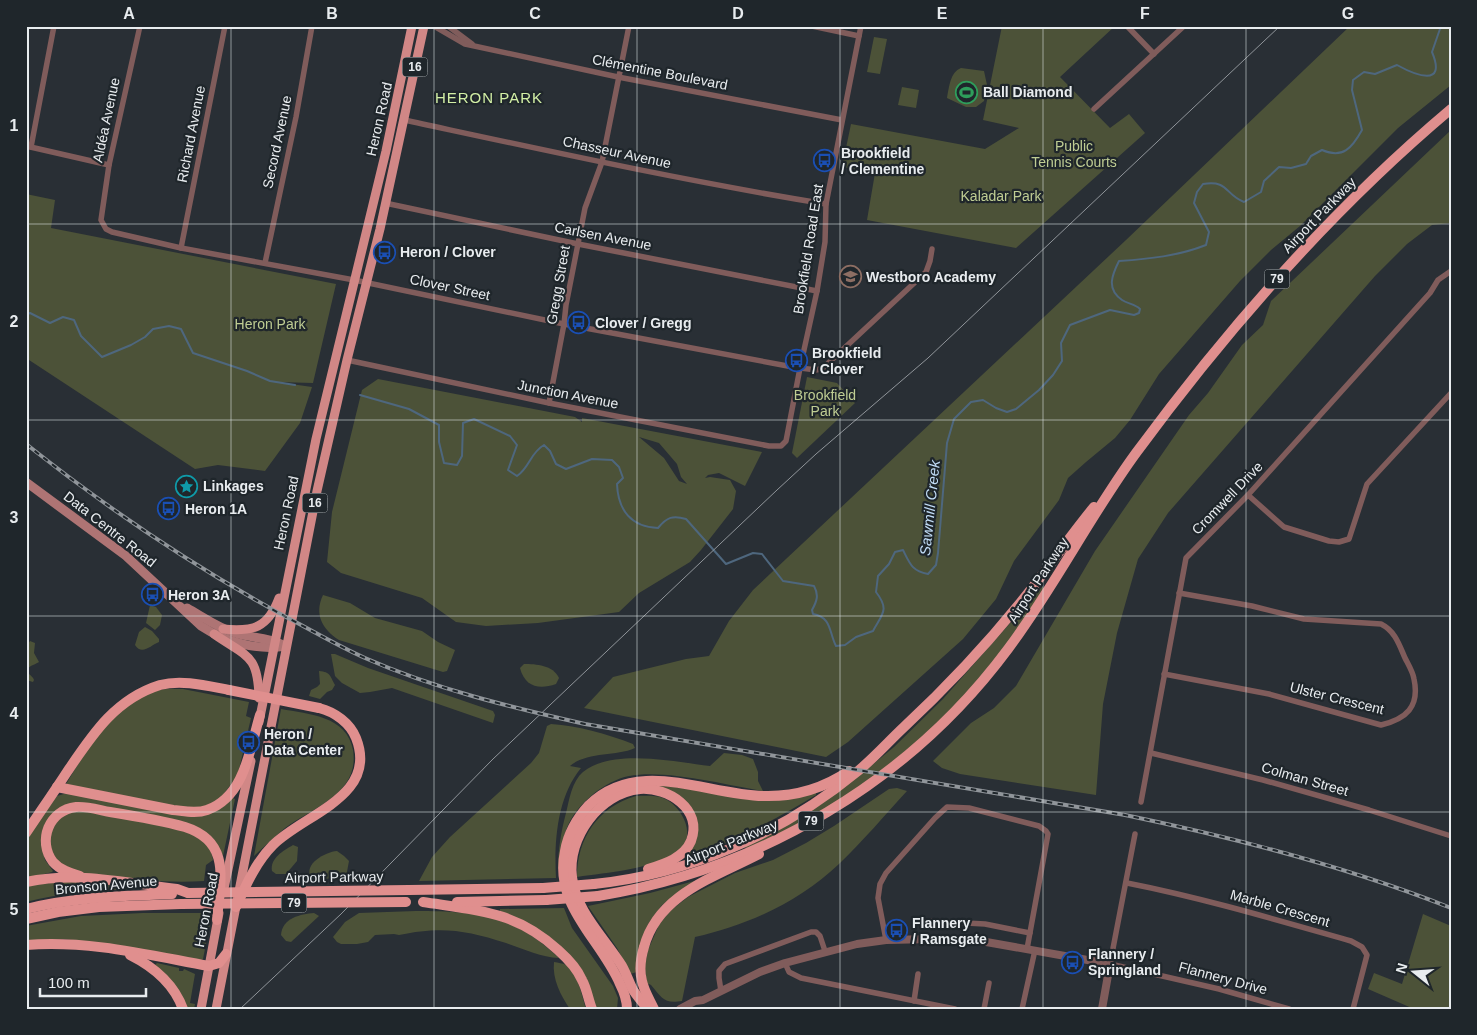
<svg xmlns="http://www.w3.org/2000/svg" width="1477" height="1035" viewBox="0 0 1477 1035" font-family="Arial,sans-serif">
  <rect width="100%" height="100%" fill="#292f35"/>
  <g fill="#4c5238" fill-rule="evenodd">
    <polygon points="1002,26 1115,26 1060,77 1110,128 1129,114 1145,133 1016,248 867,220 875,173 842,167 851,124 985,149 1019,128 983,120"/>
    <polygon points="1350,26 1451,26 1451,85 1398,128 1300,226 1271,250 1240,281 1159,374 1130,420 1115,438 1086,462 1068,478 1059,500 1014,561 996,599 963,639 848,742 826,757 584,708 613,677 686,659 709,656 729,621 753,590 1126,240"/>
    <polygon points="874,37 887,39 880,74 867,72"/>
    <path d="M961,68l23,3 3,14 -3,16 -8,6h-10l-19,-9c2,-10 3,-26 14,-30z"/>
    <polygon points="902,87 919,90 916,108 898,105"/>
    <polygon points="1451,130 1451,223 1432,225 1407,244 1375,276 1168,513 1138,559 1117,633 1103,704 1096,795 960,774 942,768 933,761 971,723 994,708 1016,686 1095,551 1189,415 1208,393 1242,345 1263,325 1271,301"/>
    <polygon points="26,194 55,200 51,228 336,284 313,383 277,382 312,387 300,423 265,471 218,465 195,469 26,358"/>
    <polygon points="807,377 837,383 855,403 797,458 792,453"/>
    <path d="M378,379l197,38 7,5v-4l180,34 -17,34 -26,-13 -11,2 -3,3 5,-1 20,3 6,11 -3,18 -32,41 -11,12 -51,31 -20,19 -81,11 -52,3 -30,-4 -34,-24 -81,-25 -14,-11 5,-50 30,-122zM639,437l20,6 18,21 4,13 6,7 -8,-3 -15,-23z"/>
    <path d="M1042,587l2,1c-15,23 -29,48 -46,69 -48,59 -105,112 -170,150 -27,16 -54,29 -81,42l-2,-2 115,-72 34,-28 49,-48z"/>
    <path d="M323,595l27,8 25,15 47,13 16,11 17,8 -8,21 -4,1 -104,-32c-17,-11 -25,-26 -16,-45z"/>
    <polygon points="150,605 156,607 162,615 160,625 155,630 146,623"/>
    <path d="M145,627l7,4 7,8v3c-8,3 -17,14 -24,3l4,-13z"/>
    <path d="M30,641l5,2 -1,10 5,9c-4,3 -16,5 -10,12 2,2 4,3 5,6l-1,2 -7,-2v-33z"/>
    <polygon points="331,654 335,654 368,668 493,711 495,715 493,723 392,688 370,692 360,693 342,683 335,676"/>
    <path d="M524,664c12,0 29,1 35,14l-3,6c-17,6 -31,3 -36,-16z"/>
    <path d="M319,671c12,1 11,5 16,14l-3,5 -5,2 -7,7 -11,-3 2,-6 6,-3 3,-3z"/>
    <path d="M183,689l66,13 -3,14 5,2 -14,60 -3,2 -14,19 -17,8 -22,1 -116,-22c22,-37 49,-87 95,-96 7,-2 16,-1 23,-1z"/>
    <path d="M281,709c28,5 66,7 72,41 7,43 -39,57 -68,78 -11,9 -21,19 -31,28z"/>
    <path d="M551,724c28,2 56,10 82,20l2,4c-20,9 -47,3 -65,18l11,2c-24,29 -27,74 -25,110l-137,3 13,-24 18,-20 81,-74 8,-10 8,-27z"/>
    <path d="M724,753l18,2 11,4 5,13v9l5,10c-38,-6 -97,-22 -134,-15 -24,5 -50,26 -61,49 -6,14 -7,30 -10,45 0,-20 3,-38 8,-57 3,-13 6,-32 17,-41 30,-24 92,-10 127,-6z"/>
    <path d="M648,783l54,8 114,2v2c-42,25 -84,48 -131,64l-1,-2 2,-2 5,-45z"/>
    <path d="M897,788l10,3c-22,24 -44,50 -68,73 -40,38 -91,61 -144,73l-13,64c-18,3 -20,-3 -31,-16l-2,-1 -2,1 -3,-24 2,-1 2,-10 11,-25 11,-14 18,-14 47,-24 38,-13 33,-17 28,-17 55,-37z"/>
    <polygon points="67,793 179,815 233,798 235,799 223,856 218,846 206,833 62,807 42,848 45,860 53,871 52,872 26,879 26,839 57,796"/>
    <path d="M636,796c8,0 19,-1 27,2 20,8 36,41 13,55 -28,17 -67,19 -99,24 0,-39 21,-70 59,-81z"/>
    <path d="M88,811l99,20c14,7 24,13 26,29l-7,5 -2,16c-34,2 -66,-1 -100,-5 -12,-2 -27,-3 -38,-8 -23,-11 -20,-46 3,-55 6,-2 13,-2 19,-2z"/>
    <path d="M293,845l5,2 -1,14 -11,13h-10l-4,-3c-2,-13 11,-20 21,-26z"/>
    <path d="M337,851l7,5 5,5 -3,16 -4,2 -31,-1c-8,-14 14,-26 26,-27z"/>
    <path d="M74,880l54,6v3c-34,2 -69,4 -102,13v-16z"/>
    <polygon points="698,880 662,905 648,924 637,972 630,974 617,948 588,906 650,893"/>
    <polygon points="564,908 572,928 613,986 618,998 617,1009 595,1009 581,969 500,912 500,909"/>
    <path d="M416,911c35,0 71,1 102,17 15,7 29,19 41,30 -18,-1 -36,-9 -53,-15 -40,-13 -65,-17 -107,-8l-5,-1 -19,1 -7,7 -11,2h-16l-4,-2 -4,-5 12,-15 14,-9z"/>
    <polygon points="143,913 212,913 203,959 201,960 116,945 64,939 26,942 26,926 31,925 81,916"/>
    <path d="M314,913l5,3 -28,26 -5,-1 -5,-6c1,-17 20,-21 33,-22z"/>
    <polygon points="1423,914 1451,926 1451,1009 1414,1009 1368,989 1374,973 1402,984"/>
    <path d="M554,962c4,1 9,1 12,3 12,8 16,31 20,44h-16c-9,-13 -18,-30 -16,-47z"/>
    <polygon points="157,963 179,968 179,971 183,971 184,969 195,974 190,1003 195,1004 194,1009 185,1009 155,965"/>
  </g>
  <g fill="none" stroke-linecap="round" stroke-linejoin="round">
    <g stroke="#4e677e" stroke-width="2">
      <polyline points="26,315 30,313 50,323 63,317 74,320 81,336 102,357 131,345 145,337 153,329 169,326 181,329 193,353 247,371 270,381 295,385"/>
      <path d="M360,395l49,14 30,16v17l5,21 13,2 5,-9 1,-33 11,-4 36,17 7,9 -9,25 9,6c13,-9 13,-23 27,-31l6,6 6,13 10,5 26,-10 20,1 7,7 4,11 -6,6c1,26 14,43 41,44 9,-11 15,-13 28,-9l40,45 27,-11 9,1 21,27 31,5c5,9 3,15 -2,24l1,4c19,3 16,19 23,32l9,-1 11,-8 17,-6c9,-17 17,-21 3,-39l2,-16 11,-12 6,-12 8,-2c7,14 9,21 25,24l8,-9 2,-12 9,-110 7,-24 17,-17 12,-2 13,8 11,4 9,-3 23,-19 14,-15 9,-14 -1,-18 9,-18 40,-15 24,5 5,-2 1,-4c-5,-5 -12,-5 -18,-9 -16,-11 -10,-25 -3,-39 30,-2 59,-5 87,-16l3,-13 -15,-29 3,-11 6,-8c26,-4 21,10 41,18l17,-10 3,-11 15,-14 12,1 15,-4 5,-8 11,-6c21,9 30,-2 40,-20l-10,-40 1,-10 11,-8 11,2 22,-9c18,10 50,23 35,-13l9,-26"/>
    </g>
    <g stroke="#805c5b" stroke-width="5.5">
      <polyline points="140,26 109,165 101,220 106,229 112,232 181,248 354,280 564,324 793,367 816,370 823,368 926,272 930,261 932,249"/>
      <polyline points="434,26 465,44 618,77 842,120"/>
      <polyline points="448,26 472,44"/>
      <polyline points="812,26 859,36"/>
      <polyline points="1127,26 1154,54"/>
      <polyline points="1094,109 1184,26"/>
      <path d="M404,120c140,30 280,61 422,84"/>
      <polyline points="26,146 109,165"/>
      <polyline points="31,147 54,26"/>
      <polyline points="385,203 578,244 817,291"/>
      <polyline points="181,248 225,26"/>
      <polyline points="265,263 296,117 312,26"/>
      <polyline points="347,360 549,403 769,446 781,446 786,441 800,368 817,291 825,242 826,204 861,26"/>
      <polyline points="549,403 564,324 566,305 585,208 602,162 629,26"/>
      <polyline points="1248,495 1284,527 1329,541 1339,542 1349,539 1367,484 1451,393"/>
      <path d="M1164,674l105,20 112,31c25,-6 39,-18 33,-46 -1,-7 -6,-15 -9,-21 -6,-14 -10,-27 -24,-34l-77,-5 -52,-13 -73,-13"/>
      <polyline points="1151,753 1263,780 1369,810 1451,836"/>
      <polyline points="1141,802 1186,558 1248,495 1430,293 1438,280 1451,271"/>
      <polyline points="1135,834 1110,964 1219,989 1289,1009"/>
      <path d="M1127,883c76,15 150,37 224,58l11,6 5,8 -14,54"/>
      <polyline points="929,921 985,924 1030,933"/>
      <polyline points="886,940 878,898 880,884 886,873 935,818 947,807 969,808 1039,826 1046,831 1048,834 1027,949"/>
      <polyline points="785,963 789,972 801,978 955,1009"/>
      <polyline points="721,991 719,978 719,971 725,964 811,932 816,932 820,936 825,951"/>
      <polyline points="914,1001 918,974"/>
      <polyline points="984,1009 989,983"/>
      <polyline points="1022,1009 1035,950"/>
    </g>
    <polyline stroke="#805c5b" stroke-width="8" points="680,1009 695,1001 703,1000 760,972 785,963 857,944 886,940 933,939 975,940 1110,964 1102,1009"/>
    <g stroke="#ae7474" stroke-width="9">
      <path d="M26,482l100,74 75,70c24,16 57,25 85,20"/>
      <path d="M187,608c16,9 31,20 48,25 15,5 32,4 46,11"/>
    </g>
    <g stroke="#d18786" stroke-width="9">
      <path d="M223,629c30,3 45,-1 56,-31"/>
      <path d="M214,634c33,23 44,20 45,64"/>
      <polyline points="259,722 316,439 386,151 412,26"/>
      <polyline points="223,893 251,761"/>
      <polyline points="201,1009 219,913"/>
      <polyline points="216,1009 317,491 347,360 380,229 424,26"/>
    </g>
    <g stroke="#e08f8e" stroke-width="10">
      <path d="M57,787l116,23c11,1 23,4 34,0 38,-13 43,-62 53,-95"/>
      <path d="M26,833c14,-21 28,-41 41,-61 25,-37 48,-73 93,-87 22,-6 48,1 69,5"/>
      <path d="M80,876c-10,-3 -20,-6 -27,-14 -16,-21 -4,-52 23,-55 11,-1 23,3 34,5 25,4 50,8 75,15 47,15 35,54 32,93"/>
      <path d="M26,882c53,-11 99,1 151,7l11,4"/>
      <path d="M594,884c96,-10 189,-51 264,-113 16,-13 31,-30 46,-44 44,-41 84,-84 121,-130 24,-30 45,-61 69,-90"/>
      <polyline points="409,890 543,888"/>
      <path d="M598,896c162,-26 312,-115 410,-247 47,-63 82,-133 128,-196 92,-125 195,-243 315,-344"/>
      <path d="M423,902c53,8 93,9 135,48 9,8 19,18 24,30 5,9 6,19 10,29"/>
      <polyline points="457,902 546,900"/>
      <path d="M236,907c10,-22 20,-45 37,-62 31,-31 106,-49 83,-107 -6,-15 -21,-26 -37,-30"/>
      <path d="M26,909c48,-12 97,-13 146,-15"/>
      <polyline points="26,919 58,912 99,907 181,904"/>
      <path d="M26,945c63,-5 122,10 183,21l10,-3 7,-9"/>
      <path d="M130,955c24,12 44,29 53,54"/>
      <path d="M647,1008c-5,-6 -10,-12 -14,-18 -4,-8 -7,-17 -11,-24 -18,-29 -46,-54 -50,-89 -5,-39 27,-84 68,-88 28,-2 63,20 51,52 -7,17 -27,23 -43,28"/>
      <path d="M627,1009c0,-10 -3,-17 -7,-25 -19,-45 -67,-78 -55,-133 3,-17 12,-33 24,-46 49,-48 117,-10 174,-9 31,1 61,-8 86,-25"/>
      <path d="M654,1009c-4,-9 -10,-18 -12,-28 -3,-11 -1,-24 2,-34 14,-53 71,-70 115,-93"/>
    </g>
    <polyline stroke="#90959a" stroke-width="1" points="240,1009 341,914 493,759 777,490 816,454 928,358 1280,26"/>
    <defs>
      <path id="rail" d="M26,444c82,65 170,124 262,174 25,13 50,28 77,40 70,31 145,49 220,66l540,91c111,23 220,51 326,93"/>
    </defs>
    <use href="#rail" stroke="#90959a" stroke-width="4"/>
    <use href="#rail" stroke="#1f262b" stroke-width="2" stroke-dasharray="5.5" stroke-linecap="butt"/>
    <g stroke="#e08f8e" stroke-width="10">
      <polyline points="229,690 319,708"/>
      <polyline points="543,888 594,884"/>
      <polyline points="188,893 409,890"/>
      <polyline points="546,900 598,896"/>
      <polyline points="181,904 406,902"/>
    </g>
  </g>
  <path fill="none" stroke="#e8ecef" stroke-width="1" stroke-opacity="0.55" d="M231,26v983M434,26v983M637,26v983M840,26v983M1043,26v983M1246,26v983M26,224h1425M26,420h1425M26,616h1425M26,812h1425"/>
  <defs>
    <symbol id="stadium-ring" viewBox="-11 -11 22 22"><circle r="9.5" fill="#1f262b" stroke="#2e9e5b" stroke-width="1.5"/><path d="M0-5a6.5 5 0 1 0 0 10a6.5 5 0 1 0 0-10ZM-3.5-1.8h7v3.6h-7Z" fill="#2e9e5b"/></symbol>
    <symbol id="bus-ring" viewBox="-11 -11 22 22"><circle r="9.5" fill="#1f262b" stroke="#1a4fb4" stroke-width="1.5"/><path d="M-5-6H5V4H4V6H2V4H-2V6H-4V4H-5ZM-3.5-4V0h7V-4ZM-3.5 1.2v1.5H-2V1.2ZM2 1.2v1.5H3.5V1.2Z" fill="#1a4fb4"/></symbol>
    <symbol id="school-ring" viewBox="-11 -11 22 22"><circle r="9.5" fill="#1f262b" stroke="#8d6e63" stroke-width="1.5"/><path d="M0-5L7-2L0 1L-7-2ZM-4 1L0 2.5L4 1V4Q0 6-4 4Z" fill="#8d6e63"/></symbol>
    <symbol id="sight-ring" viewBox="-11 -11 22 22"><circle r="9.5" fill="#1f262b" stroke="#0f9aa8" stroke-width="1.5"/><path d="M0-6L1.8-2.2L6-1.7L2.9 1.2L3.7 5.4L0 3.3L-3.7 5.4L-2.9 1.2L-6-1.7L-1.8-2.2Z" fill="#0f9aa8"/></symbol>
  </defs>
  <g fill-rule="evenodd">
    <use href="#stadium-ring" x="954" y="80" width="25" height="25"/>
    <use href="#bus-ring" x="812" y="148" width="25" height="25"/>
    <use href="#bus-ring" x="372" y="240" width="25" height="25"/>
    <use href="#school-ring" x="838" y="264" width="25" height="25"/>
    <use href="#bus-ring" x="566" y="310" width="25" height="25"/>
    <use href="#bus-ring" x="784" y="348" width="25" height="25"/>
    <use href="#sight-ring" x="174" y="474" width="25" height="25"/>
    <use href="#bus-ring" x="156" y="496" width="25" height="25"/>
    <use href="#bus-ring" x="140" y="582" width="25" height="25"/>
    <use href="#bus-ring" x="236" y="730" width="25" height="25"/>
    <use href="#bus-ring" x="884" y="918" width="25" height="25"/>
    <use href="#bus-ring" x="1060" y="950" width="25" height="25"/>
  </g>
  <g text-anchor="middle" stroke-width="4.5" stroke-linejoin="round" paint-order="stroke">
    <g fill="#1f262b" stroke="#acb1b4" stroke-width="1">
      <rect x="402.5" y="57.5" width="25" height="19" rx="4"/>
      <rect x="1264.5" y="269.5" width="25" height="19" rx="4"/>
      <rect x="302.5" y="493.5" width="25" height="19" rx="4"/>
      <rect x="798.5" y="811.5" width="25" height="19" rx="4"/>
      <rect x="281.5" y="893.5" width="25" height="19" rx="4"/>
    </g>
    <g font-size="12" font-weight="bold" fill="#e8ecef">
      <text x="415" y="71">16</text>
      <text x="1277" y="283">79</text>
      <text x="315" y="507">16</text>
      <text x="811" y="825">79</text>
      <text x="294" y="907">79</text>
    </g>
    <g font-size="14" fill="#e8ecef" stroke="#1f262b">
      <text transform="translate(660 72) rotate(11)" y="5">Clémentine Boulevard</text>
      <text transform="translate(379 119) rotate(-77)" y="5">Heron Road</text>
      <text transform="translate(106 120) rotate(-78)" y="5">Aldéa Avenue</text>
      <text transform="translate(191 134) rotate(-79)" y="5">Richard Avenue</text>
      <text transform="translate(277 142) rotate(-78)" y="5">Secord Avenue</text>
      <text transform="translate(617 152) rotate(12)" y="5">Chasseur Avenue</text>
      <text transform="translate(1319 215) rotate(-46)" y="5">Airport Parkway</text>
      <text transform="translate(603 236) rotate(11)" y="5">Carlsen Avenue</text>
      <text transform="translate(808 249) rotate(-81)" y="5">Brookfield Road East</text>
      <text transform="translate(558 285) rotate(-80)" y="5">Gregg Street</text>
      <text transform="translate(450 287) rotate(12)" y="5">Clover Street</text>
      <text transform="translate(568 394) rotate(11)" y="5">Junction Avenue</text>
      <text transform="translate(1227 498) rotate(-46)" y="5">Cromwell Drive</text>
      <text transform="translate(286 513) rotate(-78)" y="5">Heron Road</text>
      <text transform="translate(110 529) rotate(38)" y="5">Data Centre Road</text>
      <text transform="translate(1038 580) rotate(-57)" y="5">Airport Parkway</text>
      <text transform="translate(1337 698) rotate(14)" y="5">Ulster Crescent</text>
      <text transform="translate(1305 779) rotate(16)" y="5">Colman Street</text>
      <text transform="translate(731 842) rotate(-22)" y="5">Airport Parkway</text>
      <text transform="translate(334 877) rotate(-1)" y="5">Airport Parkway</text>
      <text transform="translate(106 885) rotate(-5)" y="5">Bronson Avenue</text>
      <text transform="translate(1280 908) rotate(16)" y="5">Marble Crescent</text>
      <text transform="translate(206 910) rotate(-79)" y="5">Heron Road</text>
      <text transform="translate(1223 978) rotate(15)" y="5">Flannery Drive</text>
    </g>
    <g font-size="14" font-weight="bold" fill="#e8ecef" stroke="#1f262b" text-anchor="start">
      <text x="983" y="97">Ball Diamond</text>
      <text x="841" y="158">Brookfield<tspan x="841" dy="16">/ Clementine</tspan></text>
      <text x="400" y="257">Heron / Clover</text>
      <text x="866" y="282">Westboro Academy</text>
      <text x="595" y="328">Clover / Gregg</text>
      <text x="812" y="358">Brookfield<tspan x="812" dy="16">/ Clover</tspan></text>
      <text x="203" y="491">Linkages</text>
      <text x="185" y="514">Heron 1A</text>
      <text x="168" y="600">Heron 3A</text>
      <text x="264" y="739">Heron /<tspan x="264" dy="16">Data Center</tspan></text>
      <text x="912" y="928">Flannery<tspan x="912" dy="16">/ Ramsgate</tspan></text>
      <text x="1088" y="959">Flannery /<tspan x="1088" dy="16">Springland</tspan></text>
    </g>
    <g font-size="14" fill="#bfcd93" stroke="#1f262b">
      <text x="1074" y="151">Public<tspan x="1074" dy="16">Tennis Courts</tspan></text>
      <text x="1001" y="201">Kaladar Park</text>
      <text x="270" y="329">Heron Park</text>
      <text x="825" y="400">Brookfield<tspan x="825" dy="16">Park</tspan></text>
    </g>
    <g font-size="15" letter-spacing="1" fill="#d2efa5" stroke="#1f262b">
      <text x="489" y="103">HERON PARK</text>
    </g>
    <g font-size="15" font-style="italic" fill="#c1dcf6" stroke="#1f262b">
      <text transform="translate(930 508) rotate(-84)" y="5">Sawmill Creek</text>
    </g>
  </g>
  <rect width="1477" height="1035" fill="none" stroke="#1f262b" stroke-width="55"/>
  <g transform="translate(1414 972) rotate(287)" stroke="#1f262b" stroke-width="4" paint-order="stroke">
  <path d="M0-4L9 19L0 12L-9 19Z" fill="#e8ecef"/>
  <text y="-8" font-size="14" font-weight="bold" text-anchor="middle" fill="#e8ecef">N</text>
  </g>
  <path d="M40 988v8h106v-8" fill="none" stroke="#e8ecef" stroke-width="2.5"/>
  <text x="48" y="988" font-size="15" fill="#e8ecef" stroke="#1f262b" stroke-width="4" paint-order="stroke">100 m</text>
  <rect x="28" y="28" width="1422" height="980" fill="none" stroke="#e8ecef" stroke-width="2"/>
  <g font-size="16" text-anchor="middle" font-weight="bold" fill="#e8ecef">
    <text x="129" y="19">A</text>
    <text x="332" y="19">B</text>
    <text x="535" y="19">C</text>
    <text x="738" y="19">D</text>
    <text x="942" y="19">E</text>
    <text x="1145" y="19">F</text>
    <text x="1348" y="19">G</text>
    <text x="14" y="131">1</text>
    <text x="14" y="327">2</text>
    <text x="14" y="523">3</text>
    <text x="14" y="719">4</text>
    <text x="14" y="915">5</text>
  </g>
</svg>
